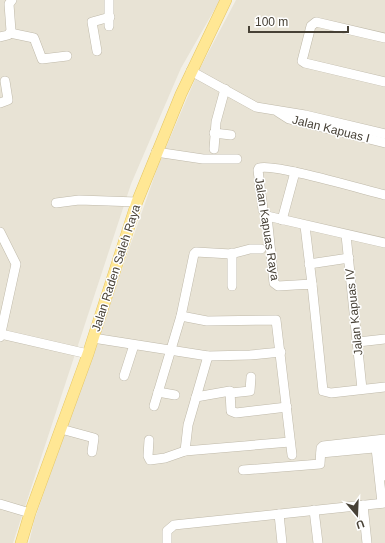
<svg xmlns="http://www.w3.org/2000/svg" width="385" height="543" viewBox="0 0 385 543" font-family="Arial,sans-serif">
  <rect width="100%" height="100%" fill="#f3f0e7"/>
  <g fill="#e8e3d5">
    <polygon points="0,0 220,0 181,68 131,184 13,543 0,543"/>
    <polygon points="236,0 385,0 385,543 29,543 34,521 158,166 199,70"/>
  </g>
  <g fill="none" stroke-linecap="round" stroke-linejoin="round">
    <defs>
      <g id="minor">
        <polyline points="109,26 109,0"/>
        <polyline points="10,33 34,38 42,59 67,56"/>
        <polyline points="0,37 8,35 11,31 9,4 12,0"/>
        <polyline points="385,38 316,22 311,26 302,61 305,63 385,82"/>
        <polyline points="97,51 92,22 110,17"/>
        <polyline points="191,71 256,107 305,115 385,134"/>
        <polyline points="0,103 8,100 5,81"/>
        <polyline points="278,112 289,119 385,143"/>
        <polyline points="214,133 231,135"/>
        <polyline points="214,149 216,122 225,89"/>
        <polyline points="156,152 203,159 237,159"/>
        <path d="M385,195c-21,-5 -111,-32 -126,-27l-1,2 5,40 4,6 7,67 4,3 34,-2 11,107 8,2 54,-6"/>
        <polyline points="56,203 79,200 137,202"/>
        <polyline points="267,216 385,243"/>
        <polyline points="282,220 295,172"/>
        <polyline points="305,226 312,284"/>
        <polyline points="0,232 16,264 0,337"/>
        <polyline points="346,235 362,389"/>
        <polyline points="309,264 349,258"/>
        <polyline points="232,286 232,253"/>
        <polyline points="181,316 207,321 276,320 292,455"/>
        <polyline points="1,334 88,354"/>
        <polyline points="93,338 208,356 250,355 281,352"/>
        <polyline points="358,342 385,339"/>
        <polyline points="124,376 134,345"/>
        <polyline points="158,392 175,395"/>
        <polyline points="231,393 250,391 251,377"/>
        <polyline points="196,397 230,391 231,411 236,413 287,407"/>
        <polyline points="154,406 181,316 194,254 196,252 231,254 250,249 261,249"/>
        <polyline points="61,429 94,438 92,452"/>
        <polyline points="149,440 148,456 150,460 165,458 185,451 290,442"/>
        <polyline points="382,447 385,476"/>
        <polyline points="376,448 382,503"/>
        <polyline points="185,451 188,425 208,356"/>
        <polyline points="321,453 385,447"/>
        <polyline points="243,470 320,464 321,448 323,446 385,439"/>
        <polyline points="0,504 30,513"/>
        <polyline points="363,505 367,543"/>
        <polyline points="314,510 318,543"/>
        <polyline points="279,514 282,543"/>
        <polyline points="167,543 167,531 174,525 385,503"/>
      </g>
      <polyline id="major" points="21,543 30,513 88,354 137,202 181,94 226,0"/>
    </defs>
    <use href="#minor" stroke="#bfb9a9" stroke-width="10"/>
    <use href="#major" stroke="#e5c663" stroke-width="12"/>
    <use href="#minor" stroke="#fff" stroke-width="9"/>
    <use href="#major" stroke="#ffe794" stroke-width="11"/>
  </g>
  <g text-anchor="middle" stroke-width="3" stroke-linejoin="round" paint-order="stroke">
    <g font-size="12" fill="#474136" stroke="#fff">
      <text transform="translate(331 129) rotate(14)" y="4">Jalan Kapuas I</text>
      <text transform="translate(267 229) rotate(81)" y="4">Jalan Kapuas Raya</text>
      <text transform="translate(116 268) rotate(-72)" y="4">Jalan Raden Saleh Raya</text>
      <text transform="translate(354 312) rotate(-96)" y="4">Jalan Kapuas IV</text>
    </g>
  </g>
  <g transform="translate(357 515) rotate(161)" stroke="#ffffff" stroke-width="3" paint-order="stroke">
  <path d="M0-3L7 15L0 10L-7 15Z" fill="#474136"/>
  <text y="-6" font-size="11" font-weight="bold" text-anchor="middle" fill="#474136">U</text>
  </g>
  <path d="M249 26v6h99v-6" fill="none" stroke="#474136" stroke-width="2"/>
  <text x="255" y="26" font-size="12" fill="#474136" stroke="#ffffff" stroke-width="3" paint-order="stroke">100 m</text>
</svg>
